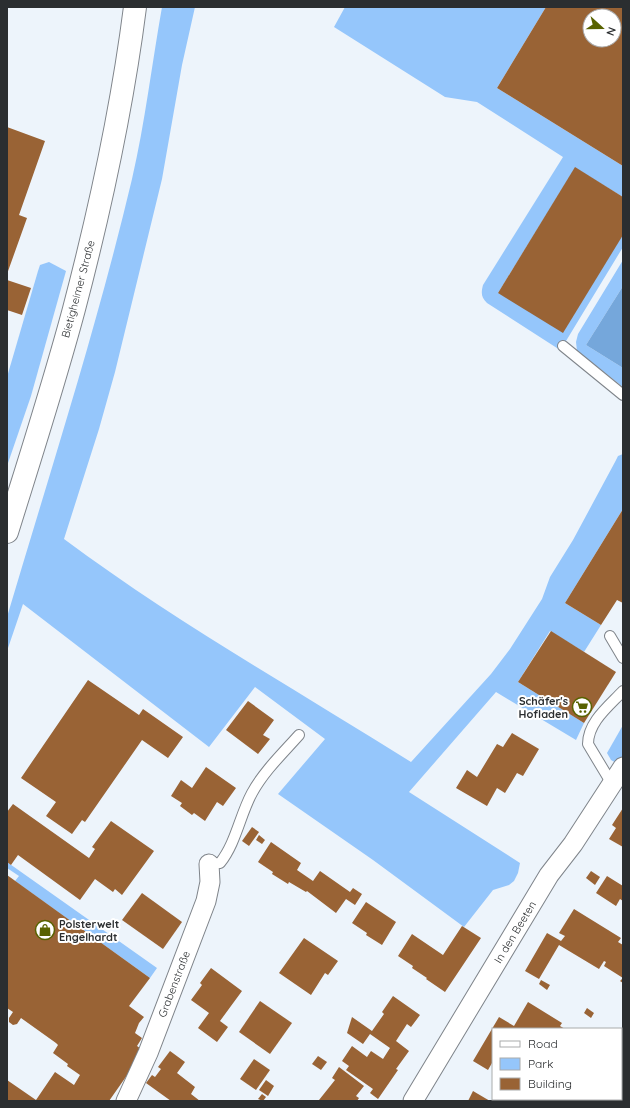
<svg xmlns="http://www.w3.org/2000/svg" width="630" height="1108" viewBox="0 0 630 1108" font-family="Quicksand,sans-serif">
  <rect width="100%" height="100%" fill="#edf4fb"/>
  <g fill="#95c6fb">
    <path d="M162,7h33l-13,58 -20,114 -47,193 -16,57 -35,110c110,82 231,150 347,223l80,-88 19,-25 32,-50 8,-22 23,-37 42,-78 3,-6 5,-2v55l-58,94 36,22 -17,27 -34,-21 -32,51 66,41 -8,17 -80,-48 -87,100 111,71 -2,10 -4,8 -5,4 -16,5 -29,37 -91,-67 -95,-66 47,-55 -70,-52 -46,60 -186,-143 -16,47v-34c43,-145 90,-290 125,-438 13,-56 20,-116 30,-172z"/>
    <path d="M345,7h201l-49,81 126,78v31l-48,-29 -77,125 125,-58v12l-57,94 -6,9 -73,-47c-6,-6 -6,-10 -4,-18l80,-128 -86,-55 -32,-5 -111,-70z"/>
    <polygon points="623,260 623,286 586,345 623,368 623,387 590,361 581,356 577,351 576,342 578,334"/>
    <polygon points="49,262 66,271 31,396 7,466 7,377 38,271 40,265"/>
    <polygon points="623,725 623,756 618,764 611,760 607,753"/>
    <polygon points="7,862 157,968 150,978 15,881 19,876 7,868"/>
  </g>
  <polygon fill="#75a7db" points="623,286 623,368 586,345"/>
  <g fill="#996335" fill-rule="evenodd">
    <path d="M546,7h77v159l-126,-78zM590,16h24v24h-24z"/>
    <polygon points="7,127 45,141 19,215 27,218 7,274"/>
    <polygon points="575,167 623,197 623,235 563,333 498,293"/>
    <polygon points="7,280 31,288 22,315 7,310"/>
    <polygon points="623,509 623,603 617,600 601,625 565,603"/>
    <polygon points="551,631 616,672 584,723 518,682"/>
    <polygon points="88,680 139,715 143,709 183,737 168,758 142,740 85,822 82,820 72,834 46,816 56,802 21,778"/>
    <polygon points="248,701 274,720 263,735 270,739 258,754 226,730"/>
    <polygon points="512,733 539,749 523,776 517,773 505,793 497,788 487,806 456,788 467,770 477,777 497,744 503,747"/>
    <polygon points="206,767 236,788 223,806 217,802 205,821 194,813 192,815 180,806 182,803 171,796 181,780 192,788"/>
    <polygon points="13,804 89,858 95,849 92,847 111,821 154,851 122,895 115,889 113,892 95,879 80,900 18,855 11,865 7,862 7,812"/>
    <polygon points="623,808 623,847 609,839 616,828 612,825"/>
    <polygon points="252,827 259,832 249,846 242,841"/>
    <polygon points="259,835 265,840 262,844 256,840"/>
    <polygon points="271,842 301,863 297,870 313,881 320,871 350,892 353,888 362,894 355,905 346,899 336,913 307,891 306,892 289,882 288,884 272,874 273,872 258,862"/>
    <polygon points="591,871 600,877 595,885 586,878"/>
    <polygon points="7,875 150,978 129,1006 144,1017 139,1023 135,1033 142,1038 137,1046 144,1051 109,1101 7,1101 7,1080 36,1100 55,1072 74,1085 80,1075 67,1066 68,1064 53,1053 58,1045 56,1043 21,1018 17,1024 13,1025 9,1022 9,1018 13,1012 7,1008"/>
    <polygon points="607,876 623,886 623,901 620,899 616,906 596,893"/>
    <polygon points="142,893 182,922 163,949 122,920"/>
    <polygon points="366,902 396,922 382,945 366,935 367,933 352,923"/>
    <polygon points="574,909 621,938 618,942 623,945 623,983 620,981 623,978 604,966 606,962 604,961 599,969 559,945 539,979 525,971 547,933 561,941 565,936 559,933"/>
    <polygon points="462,926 481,938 445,992 426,979 427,978 412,968 413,966 398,956 412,934 443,955"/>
    <polygon points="304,938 338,961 328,975 325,973 311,995 279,973"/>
    <polygon points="211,968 242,991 220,1021 228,1027 217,1042 198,1028 209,1013 191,1000 202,985 200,983"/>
    <polygon points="541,980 550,985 547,990 539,984"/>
    <polygon points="393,996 420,1015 411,1027 407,1024 396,1041 409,1051 396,1069 398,1070 378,1099 370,1093 373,1089 346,1070 349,1066 342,1061 352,1046 367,1057 371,1051 383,1059 390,1048 370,1034 363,1044 347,1033 352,1017 372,1031 384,1014 382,1012"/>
    <polygon points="260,1001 292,1023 270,1054 239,1032"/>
    <polygon points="528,1002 562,1023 560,1026 565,1029 493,1029 492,1063 488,1070 473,1061 499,1017 514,1026"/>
    <polygon points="587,1008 594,1013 591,1018 584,1013"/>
    <polygon points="170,1051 185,1062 177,1073 195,1087 191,1094 200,1101 171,1101 146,1083 152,1075 155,1077 161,1069 158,1067"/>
    <polygon points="318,1056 327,1062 321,1070 312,1064"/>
    <polygon points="254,1059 270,1070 256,1090 240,1079"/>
    <polygon points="339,1067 364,1086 356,1096 359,1098 357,1101 321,1101 319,1100 335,1080 332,1078"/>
    <polygon points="266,1080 274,1086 268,1096 259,1090"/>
    <polygon points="473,1091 490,1101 468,1101"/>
    <polygon points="262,1094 266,1097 263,1101 258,1099"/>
    <polygon points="590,1099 609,1099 607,1101 591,1101"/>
  </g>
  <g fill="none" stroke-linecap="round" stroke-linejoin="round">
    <defs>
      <g id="service">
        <polyline points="563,346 623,395"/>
        <polyline points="610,636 623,658"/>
        <path d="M612,784l-24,-40c0,-22 21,-38 35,-53"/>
        <path d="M209,864l11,-1c16,-20 20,-48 32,-70 12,-22 31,-40 47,-58"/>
      </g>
      <g id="minor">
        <polyline points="126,1101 148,1053 206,901 210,882 209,864"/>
        <polyline points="413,1101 549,875 573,844 623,767"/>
      </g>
      <path id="secondary" d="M7,532c23,-74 47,-148 67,-223 26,-99 48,-200 61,-302"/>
    </defs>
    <use href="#service" stroke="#7f848a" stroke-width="12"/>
    <use href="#minor" stroke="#7f848a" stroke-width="21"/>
    <use href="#secondary" stroke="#7f848a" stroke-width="24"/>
    <use href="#service" stroke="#fff" stroke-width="10"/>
    <use href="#minor" stroke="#fff" stroke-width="19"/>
    <use href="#secondary" stroke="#fff" stroke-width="22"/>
  </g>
  <defs>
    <symbol id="supermarket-ring" viewBox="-11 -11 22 22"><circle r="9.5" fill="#fff" stroke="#586200" stroke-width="1.5"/><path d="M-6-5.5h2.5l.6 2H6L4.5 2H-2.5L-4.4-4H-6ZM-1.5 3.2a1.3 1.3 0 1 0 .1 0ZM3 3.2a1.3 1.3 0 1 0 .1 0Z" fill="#586200"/></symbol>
    <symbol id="shop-ring" viewBox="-11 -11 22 22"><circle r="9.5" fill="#fff" stroke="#586200" stroke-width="1.5"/><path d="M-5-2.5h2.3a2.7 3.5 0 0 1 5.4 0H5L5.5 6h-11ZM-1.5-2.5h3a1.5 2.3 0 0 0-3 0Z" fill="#586200"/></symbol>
  </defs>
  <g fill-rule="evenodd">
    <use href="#supermarket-ring" x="571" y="696" width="22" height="22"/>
    <use href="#shop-ring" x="34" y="919" width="22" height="22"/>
  </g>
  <g text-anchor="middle" stroke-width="4" stroke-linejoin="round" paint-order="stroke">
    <g font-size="11" fill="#2b2e30" stroke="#fff">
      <text transform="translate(78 289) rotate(-75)" y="4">Bietigheimer Straße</text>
      <text transform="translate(515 932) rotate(-59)" y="4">In den Beeten</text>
      <text transform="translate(174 984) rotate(-69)" y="4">Grabenstraße</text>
    </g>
    <g font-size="11" font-weight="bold" fill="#2b2e30" stroke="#fff" text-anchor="end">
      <text x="568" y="705">Schäfer's<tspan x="568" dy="13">Hofladen</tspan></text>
      <text x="59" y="928" text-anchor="start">Polsterwelt<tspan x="59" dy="13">Engelhardt</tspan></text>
    </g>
  </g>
  <rect width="630" height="1108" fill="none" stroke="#2b2e30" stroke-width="16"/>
  <rect x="492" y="1028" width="130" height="72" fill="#ffffff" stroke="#aaabac"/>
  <rect x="500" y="1041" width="20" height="6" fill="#ffffff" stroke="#aaabac"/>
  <text x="528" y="1048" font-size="12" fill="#2b2e30">Road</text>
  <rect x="500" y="1058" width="20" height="12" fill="#95c6fb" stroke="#aaabac"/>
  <text x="528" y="1068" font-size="12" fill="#2b2e30">Park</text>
  <rect x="500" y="1078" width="20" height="12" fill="#996335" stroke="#aaabac"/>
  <text x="528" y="1088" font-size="12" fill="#2b2e30">Building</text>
  <g transform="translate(602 28) rotate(111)"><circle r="19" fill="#ffffff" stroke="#aaabac"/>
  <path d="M0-3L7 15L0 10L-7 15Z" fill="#586200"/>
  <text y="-6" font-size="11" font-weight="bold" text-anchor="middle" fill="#2b2e30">N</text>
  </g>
</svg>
